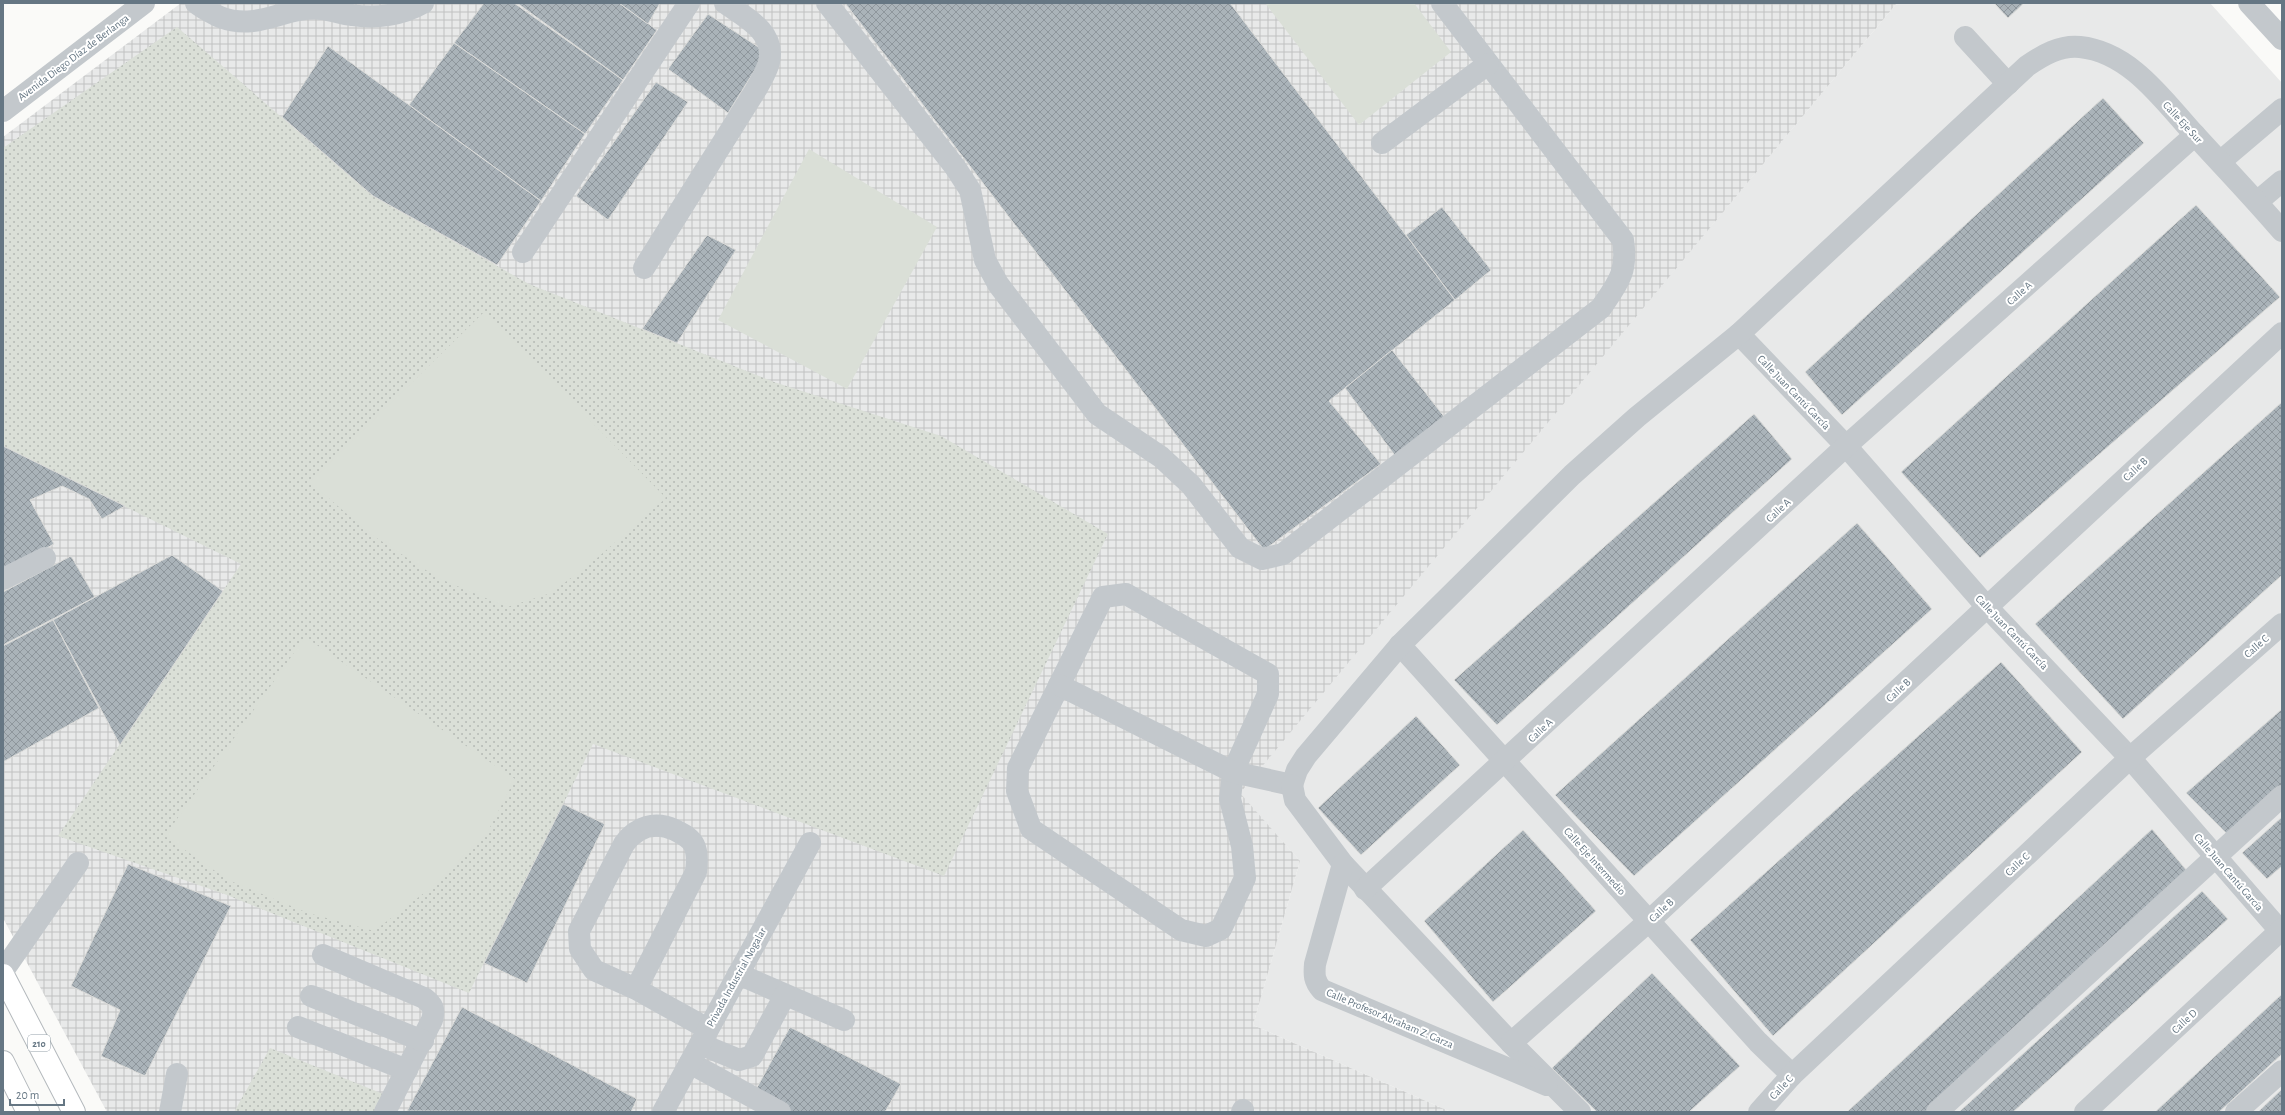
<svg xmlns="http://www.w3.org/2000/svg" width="2285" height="1115" viewBox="0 0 2285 1115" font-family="'Alegreya Sans',sans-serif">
  <defs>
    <pattern id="industrial-grid" width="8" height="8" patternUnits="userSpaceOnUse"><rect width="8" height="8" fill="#e8e9e9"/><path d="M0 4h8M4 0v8" fill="none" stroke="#c0c1c2"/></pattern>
    <pattern id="grass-dots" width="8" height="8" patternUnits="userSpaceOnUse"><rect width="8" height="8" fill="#dadfd7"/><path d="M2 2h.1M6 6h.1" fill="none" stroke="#b4b9b4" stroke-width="1.8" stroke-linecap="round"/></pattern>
    <pattern id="building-cross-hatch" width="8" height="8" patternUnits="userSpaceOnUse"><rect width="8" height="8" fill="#aab3b9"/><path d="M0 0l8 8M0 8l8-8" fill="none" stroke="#8e969c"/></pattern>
  </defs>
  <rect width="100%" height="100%" fill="#fafaf8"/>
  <polygon fill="#e8e9e9" points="1897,3 2210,3 2282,83 2282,1112 1451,1112 1253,1025 1300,861 1239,793"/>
  <polygon fill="url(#industrial-grid)" points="181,3 1897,3 1240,793 1300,861 1253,1025 1451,1112 107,1112 3,918 3,137"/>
  <g fill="url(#grass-dots)">
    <polygon points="177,27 373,196 529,284 774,382 941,436 1108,534 944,876 593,744 469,993 227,895 58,836 241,564 3,446 3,148"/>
    <polygon points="270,1048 388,1096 379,1112 234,1112"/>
  </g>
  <g fill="#dadfd7">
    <polygon points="1265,3 1414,3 1451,52 1359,125"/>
    <polygon points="809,149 937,227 847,389 718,320"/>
    <polygon points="484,312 666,498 596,559 551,593 507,607 438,578 369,533 310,482"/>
    <polygon points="305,637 515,779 487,833 432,887 374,931 308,913 228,880 165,836"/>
  </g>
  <g fill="url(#building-cross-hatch)" stroke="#dcdcda">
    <polygon points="484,3 514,3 623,80 585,134 454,43"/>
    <polygon points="517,3 619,3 657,30 623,80"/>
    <polygon points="619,3 660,3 648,24"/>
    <polygon points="845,3 1230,3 1455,300 1329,401 1381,464 1264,550"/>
    <polygon points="1994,3 2024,3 2008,18"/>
    <polygon points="708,14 766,52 728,113 668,69"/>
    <polygon points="454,43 585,134 541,201 409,105"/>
    <polygon points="328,46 541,201 497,265 373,196 282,117"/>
    <polygon points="656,82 688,102 608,220 576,196"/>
    <polygon points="2103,98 2144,143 1842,415 1805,372"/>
    <polygon points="2196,205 2280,297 1980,558 1901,472"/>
    <polygon points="1442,207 1491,270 1455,300 1406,235"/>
    <polygon points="707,235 736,250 677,343 642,329"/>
    <polygon points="1392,350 1446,419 1396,457 1345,388"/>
    <polygon points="2282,402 2282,575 2123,719 2035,624"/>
    <polygon points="1754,414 1792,459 1497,725 1454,680"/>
    <polygon points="3,446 125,506 102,519 89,499 62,486 30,500 54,544 3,572"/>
    <polygon points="1857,523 1932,609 1634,876 1555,795"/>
    <polygon points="172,555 223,591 120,745 53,620"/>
    <polygon points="71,556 95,597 3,645 3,592"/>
    <polygon points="53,620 99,708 3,762 3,646"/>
    <polygon points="2001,662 2082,752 1773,1036 1690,940"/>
    <polygon points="2282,709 2282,787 2228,835 2186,793"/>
    <polygon points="1416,716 1460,765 1361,855 1318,808"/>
    <polygon points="563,804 605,824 527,983 484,963"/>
    <polygon points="2282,817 2282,866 2267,879 2242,853"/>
    <polygon points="2152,829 2188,872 1931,1112 1847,1112"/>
    <polygon points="1523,830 1596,911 1493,1002 1424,921"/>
    <polygon points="128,864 231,906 145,1076 101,1056 120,1010 71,986"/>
    <polygon points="2202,891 2228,919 2013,1112 1959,1112"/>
    <polygon points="1652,973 1740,1066 1689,1112 1597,1112 1552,1068"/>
    <polygon points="2282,994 2282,1054 2219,1112 2155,1112"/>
    <polygon points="462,1007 637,1099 631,1112 407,1111"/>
    <polygon points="790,1027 901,1084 885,1112 788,1112 754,1093"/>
    <polygon points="2282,1089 2282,1112 2258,1112"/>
  </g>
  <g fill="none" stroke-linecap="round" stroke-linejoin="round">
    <defs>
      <g id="highway">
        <polyline points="3,975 74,1112"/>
        <polyline points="3,1062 28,1112"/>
      </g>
    </defs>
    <use href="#highway" stroke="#b4b9bd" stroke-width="24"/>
    <g stroke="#c3c8cc" stroke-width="22">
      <path d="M196,3c7,6 16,10 24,14 40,15 64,-12 102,-8 10,1 20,5 30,6 24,4 50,0 71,-12"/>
      <path d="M827,3l128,164 15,23 15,70 13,24 99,130 64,43 30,28 49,63 22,11 21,-5 318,-246c17,-25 27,-36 22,-68l-181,-237"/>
      <polyline points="2249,3 2282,39"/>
      <polyline points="1965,37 2008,84"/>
      <polyline points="3,111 144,3"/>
      <polyline points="1382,143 1488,64"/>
      <polyline points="2221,161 2282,109"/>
      <polyline points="2257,202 2282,181"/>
      <polyline points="523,252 689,3"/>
      <path d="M644,268l113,-180c4,-8 10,-17 12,-26 7,-30 -24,-45 -44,-59"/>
      <polyline points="1739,334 1846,446 1987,607 2130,758 2282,933"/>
      <polyline points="3,579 45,558"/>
      <polygon points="1126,594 1268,674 1268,694 1233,772 1230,799 1242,846 1245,878 1221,929 1206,936 1181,930 1031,829 1017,791 1018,768 1103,597"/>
      <polyline points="1400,645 1758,1042 1792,1075"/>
      <polyline points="1059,685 1233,772 1292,785"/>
      <path d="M1292,785l5,-15 9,-14 94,-111 172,-170 65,-58 102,-83 288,-268c16,-11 33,-21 53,-19 50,5 83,53 114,87 29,32 60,64 88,97"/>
      <polyline points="1292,785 1295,800 1343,864 1511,1043 1580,1112"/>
      <path d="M1343,864l-28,100c-1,11 -1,17 7,26l225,95"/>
      <polyline points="1365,889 1846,446 2195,135"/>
      <path d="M323,955l101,43c9,7 11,11 8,22l-47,92"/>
      <polyline points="3,971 78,863"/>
      <polyline points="738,974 844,1020"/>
      <path d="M636,989l60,-117c1,-8 2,-19 -2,-27 -4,-8 -12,-11 -19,-15 -20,-9 -38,-4 -51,14l-45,87 1,18 14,21 42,19 72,40"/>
      <polyline points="311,996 423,1041"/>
      <polyline points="298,1027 407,1070"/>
      <polyline points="1511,1043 1649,921 2282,333"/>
      <polyline points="700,1044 739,1060 752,1056 785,995"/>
      <polyline points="690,1063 780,1112"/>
      <polyline points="170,1112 177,1074"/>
      <polyline points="663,1112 810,843"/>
      <polyline points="1242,1112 1243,1110"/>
      <polyline points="1759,1112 1792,1075 2130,758 2282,624"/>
      <polyline points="2085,1112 2282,929"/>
      <polyline points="2236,1112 2282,1071"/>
    </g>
    <use href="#highway" stroke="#fff" stroke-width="22"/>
    <polyline stroke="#c3c8cc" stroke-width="22" points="1937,1112 2282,796"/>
  </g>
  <g text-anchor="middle" stroke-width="4" stroke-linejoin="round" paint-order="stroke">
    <rect fill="#fff" stroke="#939fa8" stroke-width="1" x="28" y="1035" width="22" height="16" rx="3"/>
    <g font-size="10" font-weight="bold" fill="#657683">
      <text x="39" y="1047">210</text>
    </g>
    <g font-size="11" fill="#657683" stroke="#fff">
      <text transform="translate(73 57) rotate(-37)" y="4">Avenida Diego Díaz de Berlanga</text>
      <text transform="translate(2183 122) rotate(47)" y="4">Calle Eje Sur</text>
      <text transform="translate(2019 293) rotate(-42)" y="4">Calle A</text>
      <text transform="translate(1794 392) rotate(46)" y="4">Calle Juan Cantú García</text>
      <text transform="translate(2135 469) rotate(-43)" y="4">Calle B</text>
      <text transform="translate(1778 510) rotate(-43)" y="4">Calle A</text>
      <text transform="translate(2012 632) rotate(46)" y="4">Calle Juan Cantú García</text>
      <text transform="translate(2256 646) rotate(-42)" y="4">Calle C</text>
      <text transform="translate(1898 690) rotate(-43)" y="4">Calle B</text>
      <text transform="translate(1540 730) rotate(-43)" y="4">Calle A</text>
      <text transform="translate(1595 861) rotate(48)" y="4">Calle Eje Intermedio</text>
      <text transform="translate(2017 864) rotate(-43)" y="4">Calle C</text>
      <text transform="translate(2229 872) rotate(49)" y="4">Calle Juan Cantú García</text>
      <text transform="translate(1661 910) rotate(-43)" y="4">Calle B</text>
      <text transform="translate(736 977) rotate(-61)" y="4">Privada Industrial Nogalar</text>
      <text transform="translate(1390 1018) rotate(23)" y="4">Calle Profesor Abraham Z. Garza</text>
      <text transform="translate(2184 1021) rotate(-43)" y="4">Calle D</text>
      <text transform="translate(1781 1087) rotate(-47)" y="4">Calle C</text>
    </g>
  </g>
  <rect width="2285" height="1115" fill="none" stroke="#657683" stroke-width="8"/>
  <path d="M10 1099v6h54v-6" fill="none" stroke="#657683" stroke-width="2"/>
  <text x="16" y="1099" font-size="12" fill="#657683" stroke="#ffffff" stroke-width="3" paint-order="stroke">20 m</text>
</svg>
